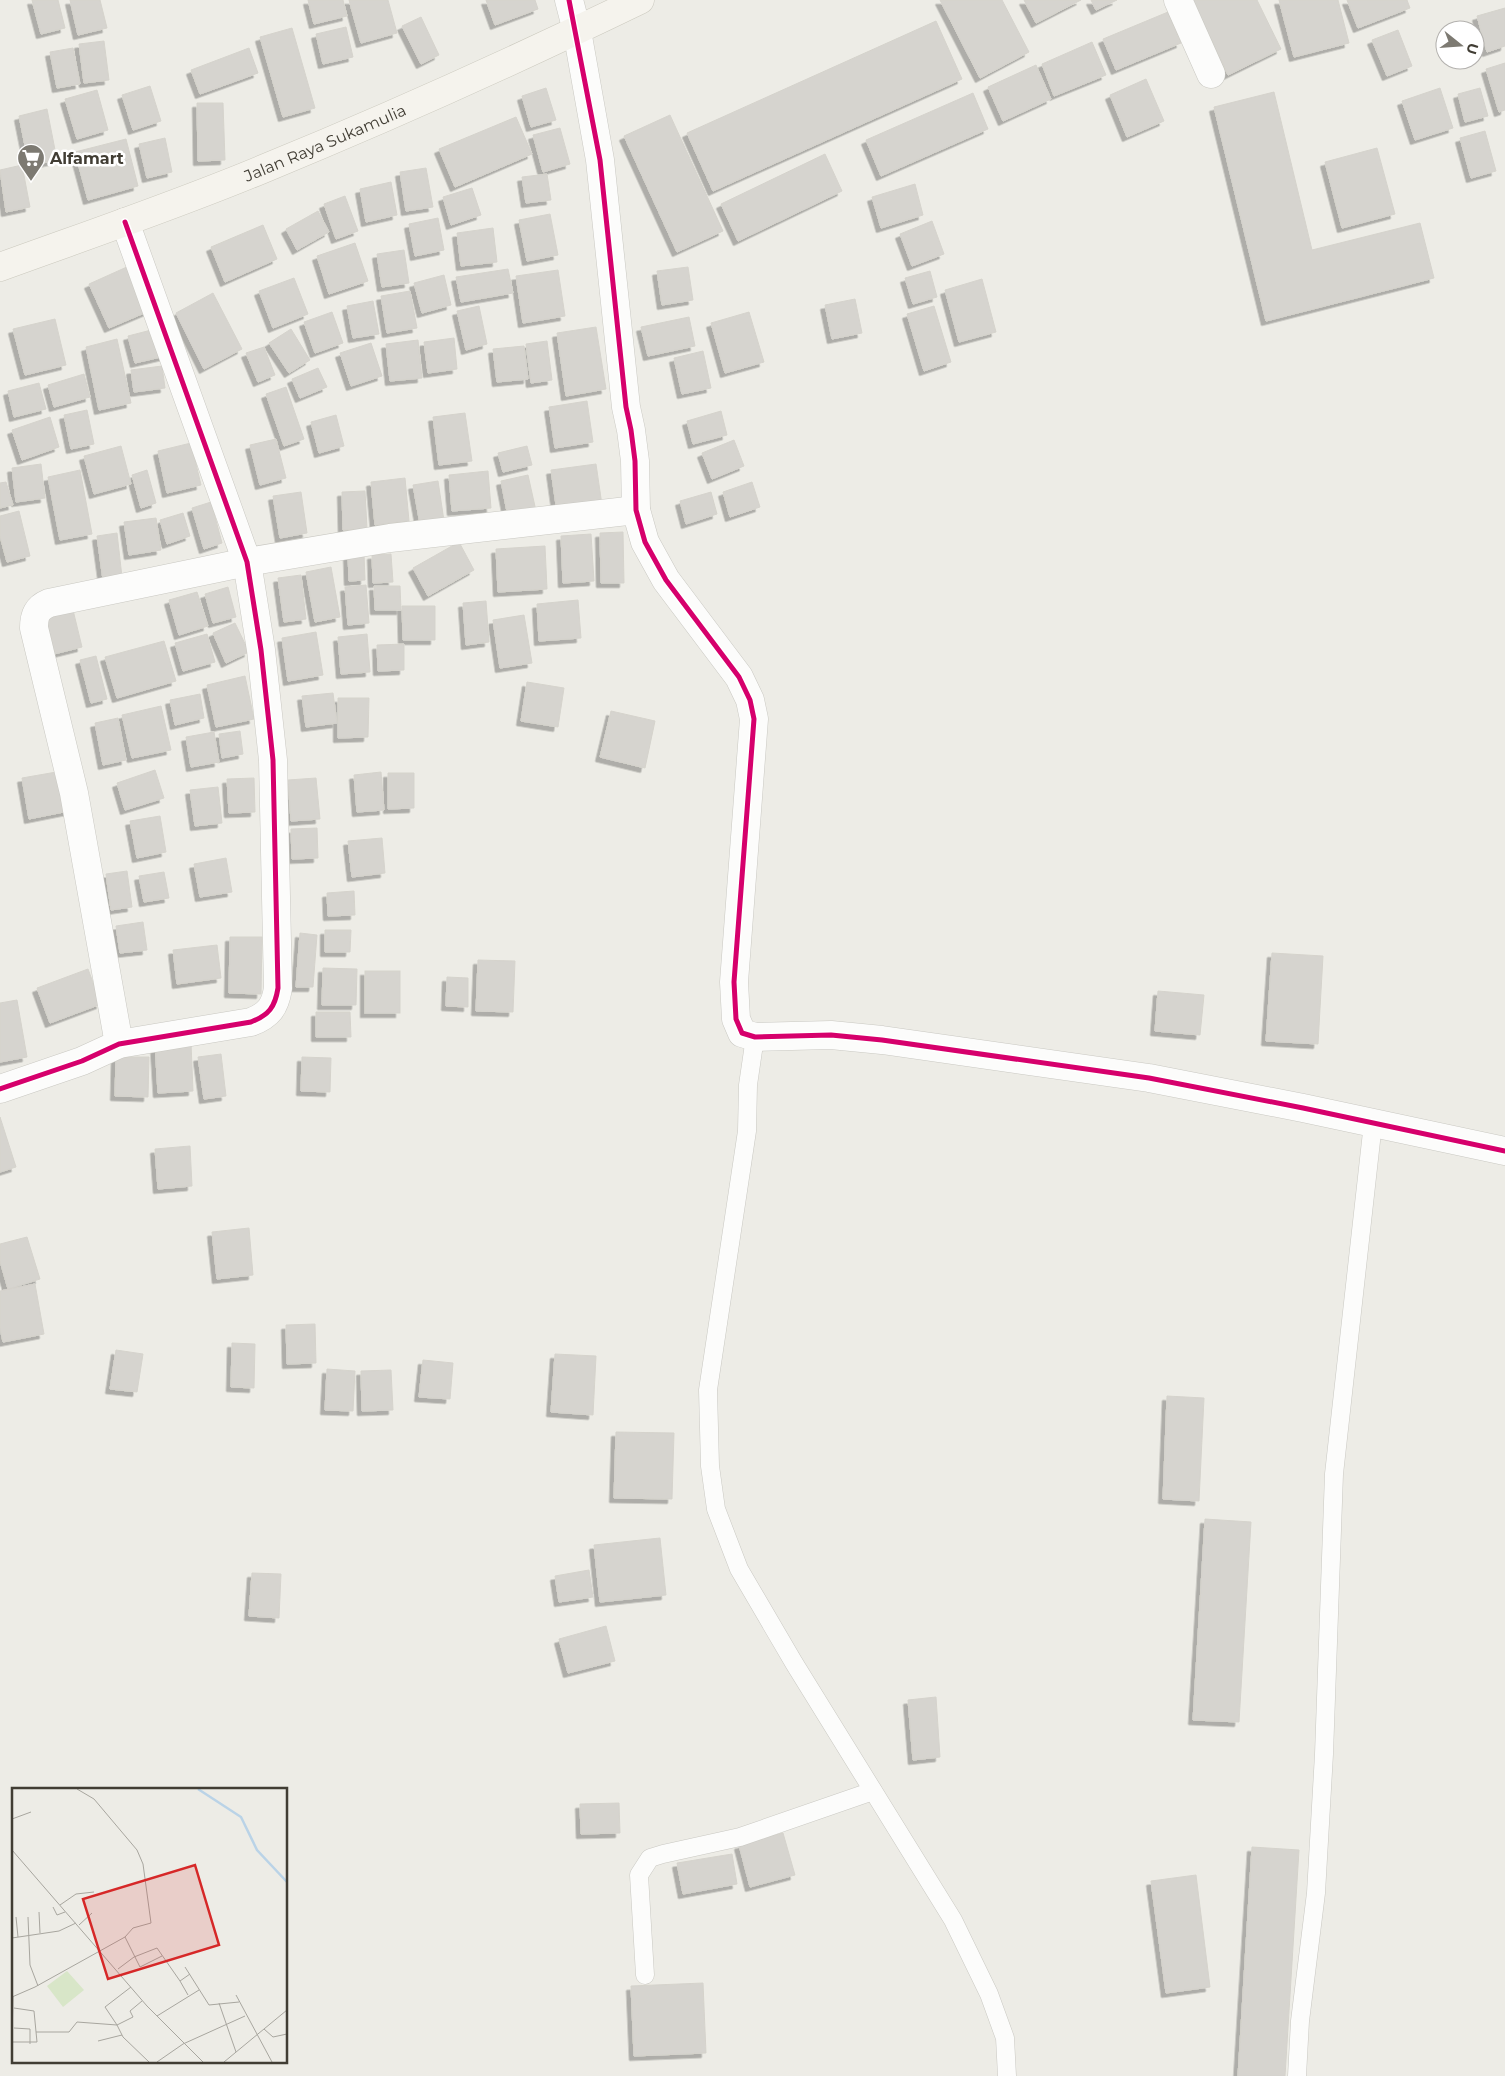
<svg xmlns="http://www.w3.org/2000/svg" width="1505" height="2076" viewBox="0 0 1505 2076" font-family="Montserrat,sans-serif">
  <defs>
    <filter id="shadow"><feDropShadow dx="-4.5" dy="4.5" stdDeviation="0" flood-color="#0004"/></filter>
  </defs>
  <rect width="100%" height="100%" fill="#edece6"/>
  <g fill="#d6d4cf" stroke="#d5d3cc" filter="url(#shadow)">
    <polygon points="32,0 58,0 65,28 41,34"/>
    <polygon points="70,0 100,0 107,28 78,35"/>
    <polygon points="308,0 343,0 347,16 314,24"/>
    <polygon points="349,0 388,0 397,33 361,43"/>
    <polygon points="486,0 535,0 538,9 495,25"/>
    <polygon points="940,0 1002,0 1029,52 980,78"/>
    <polygon points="1024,0 1081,0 1036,23"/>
    <polygon points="1091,0 1117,0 1096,10"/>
    <polygon points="1196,0 1257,0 1281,49 1228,75 1193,1"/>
    <polygon points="1279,0 1338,0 1349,43 1294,57"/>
    <polygon points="1347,0 1407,0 1410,8 1358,28"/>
    <polygon points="1505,8 1505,46 1487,52 1477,16"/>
    <polygon points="1168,12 1181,43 1116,70 1103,39"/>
    <polygon points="421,17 439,55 421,64 402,26"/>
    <polygon points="936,21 962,79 713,191 687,133"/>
    <polygon points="346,27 353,57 323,64 316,34"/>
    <polygon points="292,28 315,108 283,117 260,37"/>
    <polygon points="1398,30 1412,66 1387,76 1372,40"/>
    <polygon points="104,41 109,80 84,83 79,44"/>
    <polygon points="1092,42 1106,75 1054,96 1042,64"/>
    <polygon points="73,48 80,84 57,88 50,52"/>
    <polygon points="249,48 258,73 200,94 191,70"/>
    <polygon points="1505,63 1505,110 1499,112 1486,69"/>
    <polygon points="1036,65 1051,99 1003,121 988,87"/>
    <polygon points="1146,79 1164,121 1127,137 1110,95"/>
    <polygon points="150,86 161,121 133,130 122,95"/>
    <polygon points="546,88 556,120 531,127 522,96"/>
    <polygon points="1440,88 1453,128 1415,140 1402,101"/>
    <polygon points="1480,88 1488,116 1465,122 1458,94"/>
    <polygon points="97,90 108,130 77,139 65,99"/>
    <polygon points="1274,92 1312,250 1420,223 1434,278 1266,321 1214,107"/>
    <polygon points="973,93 988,129 881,176 866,140"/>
    <polygon points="197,103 223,103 225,160 198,161"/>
    <polygon points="47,109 57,160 29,166 19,116"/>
    <polygon points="670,115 723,231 677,252 624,136"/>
    <polygon points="516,117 532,154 455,187 439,149"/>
    <polygon points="560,128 570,164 543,172 533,135"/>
    <polygon points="1485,131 1496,171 1471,178 1460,138"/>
    <polygon points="165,138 172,172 147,178 139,144"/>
    <polygon points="126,139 138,186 88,200 75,152"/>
    <polygon points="1377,148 1395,214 1342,228 1325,162"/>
    <polygon points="825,154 842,191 738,241 721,204"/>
    <polygon points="22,165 30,207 6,212 0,170"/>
    <polygon points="426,168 433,207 406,211 400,172"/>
    <polygon points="547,174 551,200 526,203 522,177"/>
    <polygon points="391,182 397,215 366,222 360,189"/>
    <polygon points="915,184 923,215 881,228 872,197"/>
    <polygon points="472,188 481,215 451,225 443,197"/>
    <polygon points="345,196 358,231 336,239 324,204"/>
    <polygon points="318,211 329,232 297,250 286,229"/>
    <polygon points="550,214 558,255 527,261 519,220"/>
    <polygon points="438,218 444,250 415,256 409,224"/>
    <polygon points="932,221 944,254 912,266 900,234"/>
    <polygon points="263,225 277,259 225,282 211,247"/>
    <polygon points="493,228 497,262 461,266 457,233"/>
    <polygon points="355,243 368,281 329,294 317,256"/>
    <polygon points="404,250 409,283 382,287 377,254"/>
    <polygon points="129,266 149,311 109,328 89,284"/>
    <polygon points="688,267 693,300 662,305 657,271"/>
    <polygon points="508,269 513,293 461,302 456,277"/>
    <polygon points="558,270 565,316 523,323 516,276"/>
    <polygon points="930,271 937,297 913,304 905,278"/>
    <polygon points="444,275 451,305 422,313 414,283"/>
    <polygon points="294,278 308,314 273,328 259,291"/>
    <polygon points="982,279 996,332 959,342 945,290"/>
    <polygon points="410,291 417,328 387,333 381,296"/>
    <polygon points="213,293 242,349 204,369 176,313"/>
    <polygon points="855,299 862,333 832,339 825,305"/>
    <polygon points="373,301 379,334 353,338 347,306"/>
    <polygon points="479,306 487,344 466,350 457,311"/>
    <polygon points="934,306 951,362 924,371 907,314"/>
    <polygon points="332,312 343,343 315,353 304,322"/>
    <polygon points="749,312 764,362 725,373 711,323"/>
    <polygon points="689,317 695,346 648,356 641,327"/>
    <polygon points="55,319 66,365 25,375 13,329"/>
    <polygon points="596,327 606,389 566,396 557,333"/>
    <polygon points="159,328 165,356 135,363 128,336"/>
    <polygon points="291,329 310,360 289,373 269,343"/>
    <polygon points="454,338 457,369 428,373 424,342"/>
    <polygon points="117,339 131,403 99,410 86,347"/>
    <polygon points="418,340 422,378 390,381 386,344"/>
    <polygon points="547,341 552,380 531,383 526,344"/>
    <polygon points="371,343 382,376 351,386 340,353"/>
    <polygon points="524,346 528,379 497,382 493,349"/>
    <polygon points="264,347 275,375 258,382 246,353"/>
    <polygon points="703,351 711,388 682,394 674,358"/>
    <polygon points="162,366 165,388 134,392 131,370"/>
    <polygon points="318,368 327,387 300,398 292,379"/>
    <polygon points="84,374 90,397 54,407 48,385"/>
    <polygon points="39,383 46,409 14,417 8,391"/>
    <polygon points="286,387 304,439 284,446 266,394"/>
    <polygon points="587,401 593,442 555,448 549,407"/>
    <polygon points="87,410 94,444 71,449 64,415"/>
    <polygon points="721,411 727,435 693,444 687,421"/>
    <polygon points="465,413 472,461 439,465 433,417"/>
    <polygon points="336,415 344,446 319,453 311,422"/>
    <polygon points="50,417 59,447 22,460 12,430"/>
    <polygon points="276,439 286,478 260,485 250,445"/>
    <polygon points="734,440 744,466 712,479 702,453"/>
    <polygon points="191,443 201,485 167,493 158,451"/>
    <polygon points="121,446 131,484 94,494 84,456"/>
    <polygon points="527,446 532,465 503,472 498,453"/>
    <polygon points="41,464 45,498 16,502 12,468"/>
    <polygon points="596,464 602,505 557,512 551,470"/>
    <polygon points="80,470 92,534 60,540 48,477"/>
    <polygon points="147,470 156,503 141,508 132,475"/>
    <polygon points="488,471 491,508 452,511 449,475"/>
    <polygon points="528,475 536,511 508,517 501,481"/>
    <polygon points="405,478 409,521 375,525 371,482"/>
    <polygon points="438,481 444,521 420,524 413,485"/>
    <polygon points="6,482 13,505 0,508 0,483"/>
    <polygon points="752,482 760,507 730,517 723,492"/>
    <polygon points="365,491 367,529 343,530 342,492"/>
    <polygon points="301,492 307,533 280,538 273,496"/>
    <polygon points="711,492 717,514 686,524 680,501"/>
    <polygon points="211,502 222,543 204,549 192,508"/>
    <polygon points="19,511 30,556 7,562 0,536 0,516"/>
    <polygon points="183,513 190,536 167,544 160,520"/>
    <polygon points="156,518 161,550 129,555 124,522"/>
    <polygon points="623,532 624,583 601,583 600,533"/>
    <polygon points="117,533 122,577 103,580 97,536"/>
    <polygon points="591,534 594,581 563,583 561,536"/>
    <polygon points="459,542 474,570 428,596 413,568"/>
    <polygon points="545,546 547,589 498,592 496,549"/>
    <polygon points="364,553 365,580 349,581 348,554"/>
    <polygon points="391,554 393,582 373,583 372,555"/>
    <polygon points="331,567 340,617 315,622 306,572"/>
    <polygon points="301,575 306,619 284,622 278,578"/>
    <polygon points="366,585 369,623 348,625 345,587"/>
    <polygon points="374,586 400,586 401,610 375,610"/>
    <polygon points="228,587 236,617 213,623 205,594"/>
    <polygon points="197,592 208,626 179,635 169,600"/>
    <polygon points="578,600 581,638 539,641 537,604"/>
    <polygon points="486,601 489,642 466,645 463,603"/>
    <polygon points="402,606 435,606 435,640 403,640"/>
    <polygon points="73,610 82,647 50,655 41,618"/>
    <polygon points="524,615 532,663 500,668 493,620"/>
    <polygon points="235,623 249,652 226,663 213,633"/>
    <polygon points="316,632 323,675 288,681 282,638"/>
    <polygon points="207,634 215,662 183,671 175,643"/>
    <polygon points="367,634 370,672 341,674 338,637"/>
    <polygon points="164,641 176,681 117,698 105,657"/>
    <polygon points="404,644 404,670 378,671 377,645"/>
    <polygon points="96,656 107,699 91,703 80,660"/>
    <polygon points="245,676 254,719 216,727 207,685"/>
    <polygon points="527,682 564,688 558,727 521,721"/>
    <polygon points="333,693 337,723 306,727 302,696"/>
    <polygon points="200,694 204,718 175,725 170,700"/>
    <polygon points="338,698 369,698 368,737 338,738"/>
    <polygon points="161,706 171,750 132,758 122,715"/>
    <polygon points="611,711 655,721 645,768 600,757"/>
    <polygon points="118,718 126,760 103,765 95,723"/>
    <polygon points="240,731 243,754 222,758 219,734"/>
    <polygon points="214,732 219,762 191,767 186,737"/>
    <polygon points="155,770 164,798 125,810 117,783"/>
    <polygon points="62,771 69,811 29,819 22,778"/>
    <polygon points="381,772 384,810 357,812 354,775"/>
    <polygon points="388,773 414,773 414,808 388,809"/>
    <polygon points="254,778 255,812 229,813 227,779"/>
    <polygon points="316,778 320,819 291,821 288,780"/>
    <polygon points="218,787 222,823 195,826 190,790"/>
    <polygon points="160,816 166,852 137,858 130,821"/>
    <polygon points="317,828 318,858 292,859 291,829"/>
    <polygon points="382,838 385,873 352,877 348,841"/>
    <polygon points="226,858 232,892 200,897 194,864"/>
    <polygon points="127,871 132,907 111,910 106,874"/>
    <polygon points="164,872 169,898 144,902 139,876"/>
    <polygon points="354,891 355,915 328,916 327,893"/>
    <polygon points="143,922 147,950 120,953 116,926"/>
    <polygon points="325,930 351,930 350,952 325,952"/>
    <polygon points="300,933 317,935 313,987 296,987"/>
    <polygon points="230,937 262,937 261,994 229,993"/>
    <polygon points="217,945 221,978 177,984 173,950"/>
    <polygon points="1272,953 1323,956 1318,1044 1266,1041"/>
    <polygon points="478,960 515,961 513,1012 476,1011"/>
    <polygon points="323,968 357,969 356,1005 322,1005"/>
    <polygon points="88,969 101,1004 50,1023 37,988"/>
    <rect x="365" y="971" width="35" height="42"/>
    <polygon points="447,977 468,978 468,1007 446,1006"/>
    <polygon points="1158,991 1204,995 1200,1035 1155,1031"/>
    <polygon points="17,1000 27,1057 0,1062 0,1003"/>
    <polygon points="316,1012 350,1012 351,1037 316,1037"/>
    <polygon points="191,1043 193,1091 158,1093 155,1044"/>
    <polygon points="221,1054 226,1096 204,1099 198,1057"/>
    <polygon points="116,1057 149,1057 148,1097 115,1096"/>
    <polygon points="302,1057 331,1058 330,1092 301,1091"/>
    <polygon points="0,1117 16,1167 0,1172"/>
    <polygon points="190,1146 192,1186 158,1189 155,1149"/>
    <polygon points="249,1228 253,1275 217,1279 212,1232"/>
    <polygon points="27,1237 40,1279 8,1289 0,1261 0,1244"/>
    <polygon points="35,1284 44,1334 3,1342 0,1328 0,1291"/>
    <polygon points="315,1324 316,1363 287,1364 286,1325"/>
    <polygon points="232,1343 255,1344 254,1388 231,1387"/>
    <polygon points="116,1350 143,1354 137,1392 110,1389"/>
    <polygon points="555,1354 596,1356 593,1415 551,1412"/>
    <polygon points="423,1360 453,1363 450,1399 419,1397"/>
    <polygon points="327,1369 355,1371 353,1411 325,1410"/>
    <polygon points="391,1370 393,1410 362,1411 361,1371"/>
    <polygon points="1167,1396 1204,1398 1199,1501 1163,1499"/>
    <polygon points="616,1432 674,1433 672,1499 614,1498"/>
    <polygon points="1205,1519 1251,1522 1239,1722 1193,1720"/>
    <polygon points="660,1538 666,1595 600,1602 594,1545"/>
    <polygon points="589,1570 593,1597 559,1602 555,1576"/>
    <polygon points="252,1573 281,1574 279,1618 249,1616"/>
    <polygon points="606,1626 615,1661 568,1673 559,1639"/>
    <polygon points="936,1697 940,1757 913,1760 908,1700"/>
    <polygon points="619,1803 620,1833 581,1834 580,1804"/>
    <polygon points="783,1833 795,1875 750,1887 739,1845"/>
    <polygon points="1252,1847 1299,1850 1285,2076 1238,2076"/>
    <polygon points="732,1854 737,1884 683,1894 677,1863"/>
    <polygon points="1196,1875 1210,1987 1166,1993 1151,1881"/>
    <polygon points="703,1983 706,2053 634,2056 631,1986"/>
  </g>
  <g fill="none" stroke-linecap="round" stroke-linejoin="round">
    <defs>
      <g id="service">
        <polyline points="755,1037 748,1085 747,1131 708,1390 710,1466 716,1509 739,1569 794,1663 953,1920 989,1994 1005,2038 1007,2076"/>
        <polyline points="645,1975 639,1875 650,1858 663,1854 740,1837 873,1791"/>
        <polyline points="1297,2076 1300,2021 1316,1893 1324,1754 1334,1474 1373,1123"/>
      </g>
      <g id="minor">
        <polyline points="1178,0 1211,74"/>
        <polyline points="577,31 600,160 626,407 631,430 635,461 636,510 645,542 666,580 739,677 750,700 754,719 734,982 736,1019 742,1033 755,1037 831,1035 882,1040 1149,1078 1303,1108 1505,1151"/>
        <path d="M119,1044l-45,-251 -40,-165c0,-13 3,-20 15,-25l198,-41 143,-24 246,-28"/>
        <path d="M0,1089l82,-28 37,-17 132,-22c18,-7 24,-15 27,-34l-5,-228 -12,-110 -14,-88 -122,-340"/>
      </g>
      <polyline id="tertiary" points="569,0 577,31"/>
      <g id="secondary">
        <path id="s1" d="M0,267c88,-32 177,-62 263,-98 127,-52 253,-109 377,-169"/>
      </g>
    </defs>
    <use href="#service" stroke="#c9c8c2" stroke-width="19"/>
    <use href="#minor" stroke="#c9c8c2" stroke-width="29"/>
    <use href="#tertiary" stroke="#c9c8c2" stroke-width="29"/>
    <use href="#secondary" stroke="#cbc9be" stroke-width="29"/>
    <use href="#service" stroke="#fcfcfb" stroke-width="18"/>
    <use href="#minor" stroke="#fcfcfb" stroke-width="28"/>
    <use href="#tertiary" stroke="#fcfcfb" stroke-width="28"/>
    <use href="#secondary" stroke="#f5f3ed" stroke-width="28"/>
    <defs>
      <g id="cycleway">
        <polyline points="569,0 600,160 626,407 631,430 635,461 636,510 645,542 666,580 739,677 750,700 754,719 734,982 736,1019 742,1033 755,1037 831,1035 882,1040 1149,1078 1303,1108 1505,1151"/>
        <path d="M0,1089l82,-28 37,-17 132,-22c18,-7 24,-15 27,-34l-5,-228 -12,-110 -14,-88 -122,-340"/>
      </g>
    </defs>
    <use href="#cycleway" stroke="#fff" stroke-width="8"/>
    <use href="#cycleway" stroke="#d6006c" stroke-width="5"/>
  </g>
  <defs>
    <symbol id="supermarket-pin" viewBox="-11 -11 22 30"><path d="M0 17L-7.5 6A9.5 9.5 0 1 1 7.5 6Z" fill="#7d7a72" stroke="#fff"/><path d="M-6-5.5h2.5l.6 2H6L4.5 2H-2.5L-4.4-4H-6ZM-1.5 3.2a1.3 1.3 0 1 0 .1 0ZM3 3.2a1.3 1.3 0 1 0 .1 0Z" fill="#fff"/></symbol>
  </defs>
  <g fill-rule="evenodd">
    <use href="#supermarket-pin" x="15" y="142" width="32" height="43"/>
  </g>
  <g text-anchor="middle" stroke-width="5" stroke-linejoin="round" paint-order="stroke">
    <g font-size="16" fill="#413d34" stroke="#fff">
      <text dy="6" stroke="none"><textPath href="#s1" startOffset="348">Jalan Raya Sukamulia</textPath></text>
    </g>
    <g font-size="16" font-weight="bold" fill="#413d34" stroke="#fff" text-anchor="start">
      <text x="50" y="164">Alfamart</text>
    </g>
  </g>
  <g transform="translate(12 1788)">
    <rect width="275" height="275" fill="#edece6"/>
    <path d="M55,183l17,19 -21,17 -16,-21z" fill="#d8e6c8"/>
    <path fill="none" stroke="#bad3e7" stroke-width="2.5" d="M186,1l43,28 16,33 30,32"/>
    <path fill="none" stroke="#a8a69f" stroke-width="1" d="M0,31l19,-7M0,62l135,156 56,56M48,117l16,-11 18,-2M41,119l4,8 8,-3M27,124l1,21M4,129l2,20M16,129l2,48 8,21M67,137l13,-12M113,149l15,30 22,-11M0,150l47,-7 17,-8M173,179l24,38 30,-3M106,181l16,-12 23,-9 23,33 10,-7M168,193l8,14M119,199l-26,20 12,18 16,-8 -3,-6 12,-10M224,207l36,67M0,209l23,-10 90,-50 8,-9 18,-5 -8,-59 -6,-14 -43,-51 -17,-10M207,215l17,49M145,228l42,-26M2,240l16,1v15M252,241l9,8 14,-3M24,244h33l8,-10 40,3 6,12 26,25M0,252l1,-44M86,253l24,-6M0,254h25l-3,-31 -20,-3M145,274l26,-18 62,-28M212,274l63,-52"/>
    <path fill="#d62828" fill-opacity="0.15" stroke="#d62828" stroke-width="2.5" d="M183,77l24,80 -111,34 -25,-80z"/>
    <rect width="275" height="275" fill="none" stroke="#413d34" stroke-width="2.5"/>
  </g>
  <g transform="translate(1460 45) rotate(107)"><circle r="24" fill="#ffffff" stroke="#b3b1ae"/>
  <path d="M0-4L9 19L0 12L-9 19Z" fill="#7d7a72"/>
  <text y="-8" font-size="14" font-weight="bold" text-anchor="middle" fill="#413d34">U</text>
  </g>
</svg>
